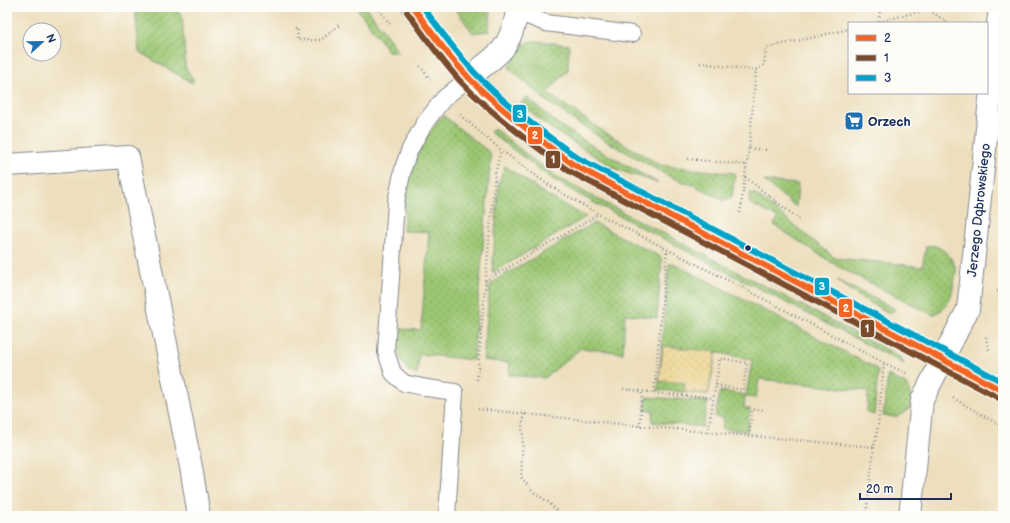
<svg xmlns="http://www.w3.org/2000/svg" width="1010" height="523" viewBox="0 0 1010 523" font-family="'Balsamiq Sans',sans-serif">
  <defs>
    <pattern id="grass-dots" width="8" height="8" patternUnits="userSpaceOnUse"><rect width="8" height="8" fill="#9cc672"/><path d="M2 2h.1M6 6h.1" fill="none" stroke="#7ea161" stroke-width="1.8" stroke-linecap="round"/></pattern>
    <pattern id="sand-dots" width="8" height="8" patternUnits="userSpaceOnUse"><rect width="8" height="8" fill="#eeda9e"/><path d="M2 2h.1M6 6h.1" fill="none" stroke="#ccbb8a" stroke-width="1.8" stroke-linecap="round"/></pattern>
    <pattern id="garden-furrows" width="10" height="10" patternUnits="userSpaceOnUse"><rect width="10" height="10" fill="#9cc672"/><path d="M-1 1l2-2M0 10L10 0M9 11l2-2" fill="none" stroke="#7ea161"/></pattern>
  </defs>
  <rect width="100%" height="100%" fill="#fdfcf7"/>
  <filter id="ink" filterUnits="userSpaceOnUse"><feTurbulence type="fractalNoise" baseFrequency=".025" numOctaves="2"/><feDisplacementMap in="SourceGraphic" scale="8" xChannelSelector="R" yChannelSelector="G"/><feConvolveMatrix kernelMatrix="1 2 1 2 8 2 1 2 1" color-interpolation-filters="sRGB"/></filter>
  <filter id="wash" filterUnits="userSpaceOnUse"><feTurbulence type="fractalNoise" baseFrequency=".012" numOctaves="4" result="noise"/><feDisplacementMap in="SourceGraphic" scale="16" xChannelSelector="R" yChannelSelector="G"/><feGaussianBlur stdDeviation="0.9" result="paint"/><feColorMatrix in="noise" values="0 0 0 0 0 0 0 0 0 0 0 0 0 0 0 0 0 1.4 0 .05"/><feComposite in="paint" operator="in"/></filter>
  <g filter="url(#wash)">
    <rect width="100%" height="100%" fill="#eddfbd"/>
    <g fill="url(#grass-dots)" stroke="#5c7a68">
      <polygon points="454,7 491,7 489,31 473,33"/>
      <path d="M532,41h6l31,4 -1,25 -21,23 56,38 57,34 59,7 16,1 -3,24 -1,1 -6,3 -17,-9 -13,-6 -25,-9 -69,-39 -29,-19 -28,-20 -35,-31c5,-11 11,-23 23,-27z"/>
      <path d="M526,97c9,7 18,16 28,24 33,23 69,42 104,62l-40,-13 -8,-5 -30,-18 -34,-22 -25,-22z"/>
      <polygon points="444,116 489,152 491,157 473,360 419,354 417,375 408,371 398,355 396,349 397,329 421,330 429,232 403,231 407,183 415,159 427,136 439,119"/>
      <polygon points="494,128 531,158 556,176 586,193 895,354 902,359 904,364 583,197 551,178 490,132"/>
      <polygon points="505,166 545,194 586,217 492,273 499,182"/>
      <polygon points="764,181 798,184 796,207"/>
      <path d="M750,193l5,1 80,64 64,6 23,3 4,-20c12,-7 29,12 30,24 0,4 -1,8 -2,12 -3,17 -5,24 -21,32l-96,-49 -63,-41 4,-7 -29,-15z"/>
      <polygon points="594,223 659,256 662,259 657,318 625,314 623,353 581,348 545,378 509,375 510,363 483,360 490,285 499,278"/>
      <polygon points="673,263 876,368 878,372 874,415 868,413 867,412 868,391 759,379 756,398 745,397 744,408 750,409 747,431 722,429 724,418 715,417 720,391 746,395 752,360 716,352 708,394 658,390 669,264"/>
      <polygon points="837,280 895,309 891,314 858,296"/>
      <polygon points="888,375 907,385 912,400 909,409 897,417 883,416"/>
      <polygon points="646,397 708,401 703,427 652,422 653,410 645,410"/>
    </g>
    <polygon fill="url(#sand-dots)" stroke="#84847e" points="663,346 716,352 708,394 684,392 685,383 659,381"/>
    <g fill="url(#garden-furrows)" stroke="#5c7a68">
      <polygon points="135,7 173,7 182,15 185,56 185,67 194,80 192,83 139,52"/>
      <polygon points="356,7 366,7 399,52 388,51"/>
    </g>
  </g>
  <g filter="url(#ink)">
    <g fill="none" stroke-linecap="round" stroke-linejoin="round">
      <defs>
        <g id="service">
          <polyline points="517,12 546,23 632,34"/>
          <polyline points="447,516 455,392 427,388 404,383 393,373 386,352 396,202 404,165 410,149 424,124 444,98 469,78"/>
        </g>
        <g id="minor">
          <polyline points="413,7 444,49 469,78 500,108 537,138 574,165 1003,391"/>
          <path d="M469,78c10,-9 22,-17 32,-27 9,-10 15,-30 17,-44"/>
          <polyline points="7,165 128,157 191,467 199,516"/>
          <polyline points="910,516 922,400 968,309 976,237 995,50 1000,7"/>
        </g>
      </defs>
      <use href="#service" stroke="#84878e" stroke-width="18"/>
      <use href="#minor" stroke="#84878e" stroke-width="24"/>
      <g stroke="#84878e" stroke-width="2.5" stroke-dasharray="1 3" stroke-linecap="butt">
        <polyline points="377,7 390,24"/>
        <polyline points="927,7 928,9 948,23"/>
        <polyline points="879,22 928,9 932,7"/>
        <polyline points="876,23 879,22 880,7"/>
        <polyline points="295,29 298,29 297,40 321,40 339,25"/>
        <polyline points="700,63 737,68 756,70"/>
        <polyline points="420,66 430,79"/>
        <polyline points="460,115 501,150 547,184 598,214 747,290 884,363 906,373"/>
        <polyline points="749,148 767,150"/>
        <polyline points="688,159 747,165"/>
        <polyline points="745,177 796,217 802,221"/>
        <polyline points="740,213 749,148 756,70 764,65 766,48 849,29"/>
        <polyline points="485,281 587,221 598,214"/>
        <polyline points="997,291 1003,292"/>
        <polyline points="986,337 986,339 989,350"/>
        <polyline points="477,380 495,173 501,150"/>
        <polyline points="623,389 642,391"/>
        <polyline points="654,393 713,398"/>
        <polyline points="953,398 1003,427"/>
        <polyline points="478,409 640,426 874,447 878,426 884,363"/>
        <polyline points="525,414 522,425 523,438 521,477 533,492 548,502 562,516"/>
        <polyline points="640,426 642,391 654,393 667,249"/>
        <polyline points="708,432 720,358 747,363 743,390 716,385"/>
        <polyline points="749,436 752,410 756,409 764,410"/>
        <polyline points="866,516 874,447"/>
      </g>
      <use href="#service" stroke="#fff" stroke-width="16"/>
      <use href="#minor" stroke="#fff" stroke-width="22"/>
      <defs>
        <path id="bus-1" d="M413,7c18,25 36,50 57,72 32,32 67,59 104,86l429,226"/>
        <path id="bus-2" d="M407,12c18,24 35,50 56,72 32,33 69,60 106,87l430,227"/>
        <path id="bus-3" d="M423,7c16,22 33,45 51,65 31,33 68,60 104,86l425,224"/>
      </defs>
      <use href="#bus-1" stroke="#fdfcf7" stroke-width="9"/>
      <use href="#bus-2" stroke="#fdfcf7" stroke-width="9"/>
      <use href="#bus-3" stroke="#fdfcf7" stroke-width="9"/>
      <use href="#bus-1" stroke="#f26522" stroke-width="6"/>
      <use href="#bus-2" stroke="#7a4b2a" stroke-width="6"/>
      <use href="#bus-3" stroke="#01a3c8" stroke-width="6"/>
    </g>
  </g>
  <defs>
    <symbol id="supermarket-square" viewBox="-11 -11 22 22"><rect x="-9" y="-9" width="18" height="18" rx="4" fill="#1f6fb2" stroke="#fdfcf7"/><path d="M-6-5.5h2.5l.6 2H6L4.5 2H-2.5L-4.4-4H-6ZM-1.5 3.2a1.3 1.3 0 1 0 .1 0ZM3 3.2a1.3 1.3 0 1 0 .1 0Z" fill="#fff"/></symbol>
  </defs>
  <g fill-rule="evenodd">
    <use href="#supermarket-square" x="843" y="110" width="22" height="22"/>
  </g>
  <circle fill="#1b2f5e" stroke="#fdfcf7" stroke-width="1.5" cx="748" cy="248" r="3.5"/>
  <g text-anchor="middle" stroke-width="3" stroke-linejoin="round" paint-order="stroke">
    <g font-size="13" font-weight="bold" fill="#1b2f5e" stroke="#fdfcf7" text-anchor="start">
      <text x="868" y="126">Orzech</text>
    </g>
    <g font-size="13" fill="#1b2f5e" stroke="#fdfcf7">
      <text transform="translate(978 210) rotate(-84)" y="5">Jerzego Dąbrowskiego</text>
    </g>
  </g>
  <g stroke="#fdfcf7" stroke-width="1.5">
    <rect x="512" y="104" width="15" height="19" rx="4" fill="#01a3c8"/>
    <rect x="527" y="126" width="16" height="19" rx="4" fill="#f26522"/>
    <rect x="545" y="150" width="16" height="19" rx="4" fill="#7a4b2a"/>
    <rect x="814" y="277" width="16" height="19" rx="4" fill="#01a3c8"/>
    <rect x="838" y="298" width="15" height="20" rx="4" fill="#f26522"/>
    <rect x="860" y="319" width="15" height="19" rx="4" fill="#7a4b2a"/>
  </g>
  <g font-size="11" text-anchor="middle" font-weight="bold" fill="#fff">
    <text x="520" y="118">3</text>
    <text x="535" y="139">2</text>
    <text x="553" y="163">1</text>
    <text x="822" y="290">3</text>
    <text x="846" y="312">2</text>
    <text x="867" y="332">1</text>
  </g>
  <rect width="1010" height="523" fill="none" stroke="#fdfcf7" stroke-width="24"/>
  <rect x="848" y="22" width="140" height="72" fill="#fdfcf7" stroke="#a3aaba"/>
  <rect x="856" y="35" width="20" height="6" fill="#f26522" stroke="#a3aaba"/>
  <text x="884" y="42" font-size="12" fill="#1b2f5e">2</text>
  <rect x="856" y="55" width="20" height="6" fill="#7a4b2a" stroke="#a3aaba"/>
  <text x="884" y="62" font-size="12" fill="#1b2f5e">1</text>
  <rect x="856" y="75" width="20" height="6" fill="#01a3c8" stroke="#a3aaba"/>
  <text x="884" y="82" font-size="12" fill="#1b2f5e">3</text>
  <g transform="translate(42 42) rotate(68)"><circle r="19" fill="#fdfcf7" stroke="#a3aaba"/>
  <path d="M0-3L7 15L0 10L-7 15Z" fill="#1f6fb2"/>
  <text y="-6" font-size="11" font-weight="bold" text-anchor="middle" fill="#1b2f5e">N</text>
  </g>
  <path d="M860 493v6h91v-6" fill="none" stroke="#1b2f5e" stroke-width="2"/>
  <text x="866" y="493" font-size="12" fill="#1b2f5e" stroke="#fdfcf7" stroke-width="3" paint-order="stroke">20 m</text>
</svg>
